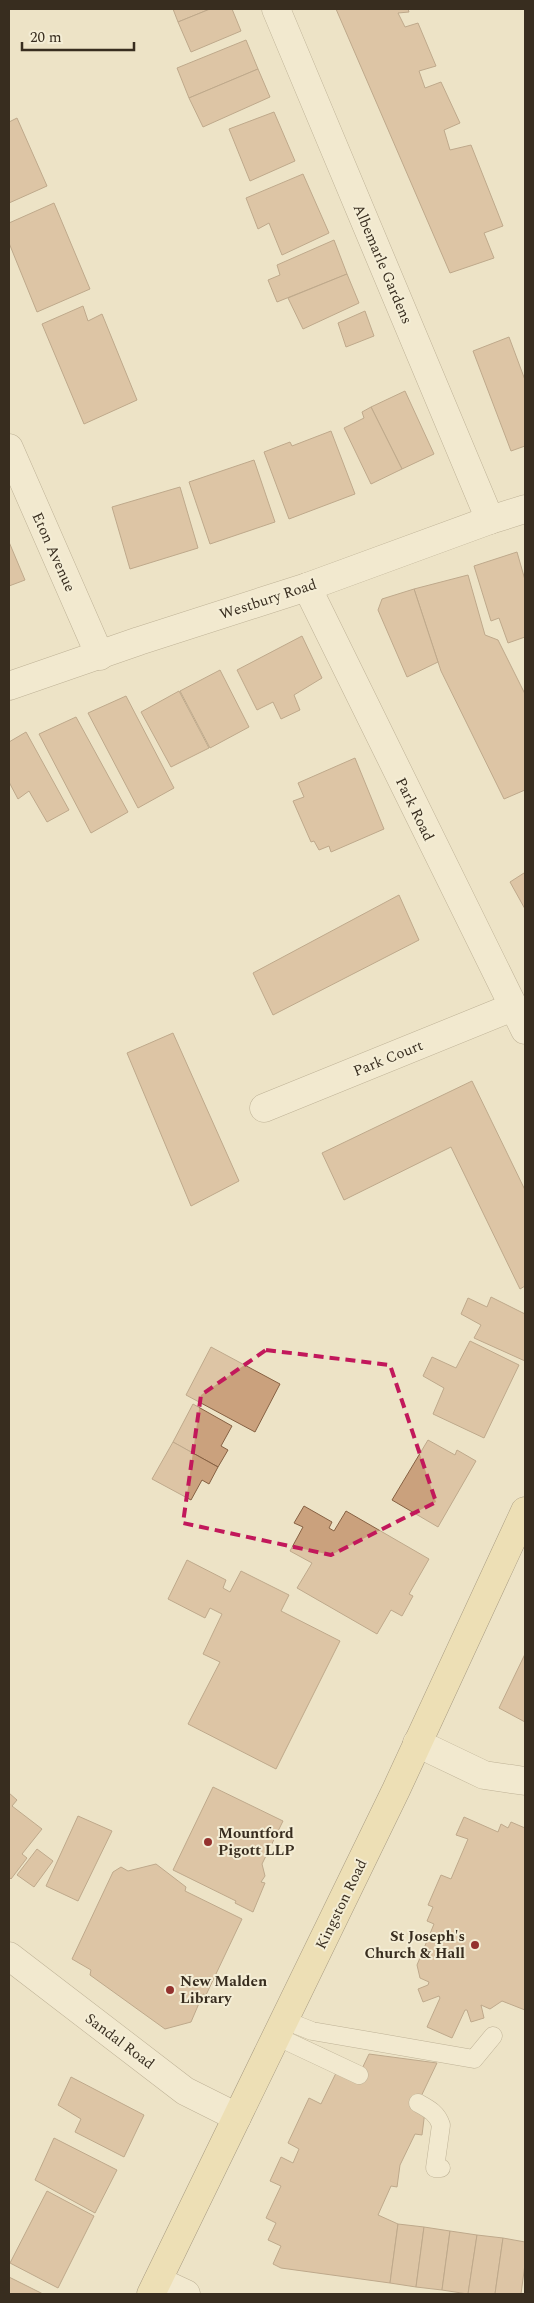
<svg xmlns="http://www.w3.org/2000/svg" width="534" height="2303" viewBox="0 0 534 2303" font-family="Spectral,serif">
  <rect width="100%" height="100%" fill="#ede3c6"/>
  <g fill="#caa17d" stroke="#866143">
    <polygon points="173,9 210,9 178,22"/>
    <polygon points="210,9 232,9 241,31 191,52 178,22"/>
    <polygon points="336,9 408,9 409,12 398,13 405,27 418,23 436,66 419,71 425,88 441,82 460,123 444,130 450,150 471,145 503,226 484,233 494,258 450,273"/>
    <polygon points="246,40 258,69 189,98 177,68"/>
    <polygon points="258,69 270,97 203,127 189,98"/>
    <polygon points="274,112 295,161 250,181 229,129"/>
    <polygon points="17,118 47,186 9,203 9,122"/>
    <polygon points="303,174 329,233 282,255 269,223 258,229 246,198"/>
    <polygon points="54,203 90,289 37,312 9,243 9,223"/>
    <polygon points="334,240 347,274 277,302 268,280 280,275 277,265"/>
    <polygon points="347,274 359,303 303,329 288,298"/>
    <polygon points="83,306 88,321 102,314 137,400 84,424 42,324"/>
    <polygon points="365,311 374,336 346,347 338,323"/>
    <polygon points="509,337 525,380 525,446 511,451 473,351"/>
    <polygon points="405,391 434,454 402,469 371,407"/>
    <polygon points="371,407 402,469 371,484 344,428 364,418 362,412"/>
    <polygon points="331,431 355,494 289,519 264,452 290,442 292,446"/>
    <polygon points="254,460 275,522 210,544 189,482"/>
    <polygon points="180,487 198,548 130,569 112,507"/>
    <polygon points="9,542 25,580 9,586"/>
    <polygon points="517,552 525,580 525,637 508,643 499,618 491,621 474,566"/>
    <polygon points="468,575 485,635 498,640 525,694 525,790 504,799 441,671 414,589"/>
    <polygon points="414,589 438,662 407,677 378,610 382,599"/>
    <polygon points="302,636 322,678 294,695 300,710 281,719 273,702 257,710 237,670"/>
    <polygon points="220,670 249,727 210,748 180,691"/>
    <polygon points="179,691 209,748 171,767 141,712"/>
    <polygon points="126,696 174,788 138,808 88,713"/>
    <polygon points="76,717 128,812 91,833 39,734"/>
    <polygon points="26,732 69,810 47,822 29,791 18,799 9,782 9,742"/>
    <polygon points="355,758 384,829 331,852 329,846 319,850 314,841 311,842 293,801 304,797 298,783"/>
    <polygon points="524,873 525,875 525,909 510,882"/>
    <polygon points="399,895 419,940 273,1015 253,973"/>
    <polygon points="173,1033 239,1181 191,1206 127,1053"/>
    <polygon points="472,1081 525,1190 525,1286 520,1289 451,1147 344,1200 322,1153"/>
    <polygon points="491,1297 525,1314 525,1361 474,1338 481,1325 461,1314 468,1298 487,1307"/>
    <polygon points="470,1341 519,1365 484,1438 433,1414 444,1388 423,1376 432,1357 456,1368"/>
    <polygon points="211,1347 280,1384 255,1432 186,1395"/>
    <polygon points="193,1404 232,1426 221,1446 228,1450 218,1467 173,1442"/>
    <polygon points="428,1440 455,1455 457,1450 476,1461 438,1527 392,1500"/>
    <polygon points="173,1442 218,1467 209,1484 202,1480 191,1500 152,1479"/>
    <polygon points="304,1506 332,1522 329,1528 334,1531 346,1511 429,1559 409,1594 413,1596 402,1616 391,1610 377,1634 297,1588 312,1563 290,1551 303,1527 294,1523"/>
    <polygon points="187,1560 226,1580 223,1588 230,1592 241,1571 289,1595 281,1611 340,1641 276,1769 188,1724 220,1662 203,1654 222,1614 210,1608 205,1618 168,1599"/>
    <polygon points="525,1654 525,1722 499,1708"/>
    <polygon points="213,1787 283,1821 262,1864 265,1876 261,1882 265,1883 253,1912 235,1903 236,1901 173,1870"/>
    <polygon points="9,1793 17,1800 12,1806 42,1829 22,1854 27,1858 11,1879 9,1877"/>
    <polygon points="78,1816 112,1831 78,1901 46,1886"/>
    <polygon points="464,1817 498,1832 501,1824 508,1828 511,1822 525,1828 525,2010 502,2001 490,2009 481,2005 484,2018 471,2022 467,2010 465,2010 452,2038 427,2027 440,1998 439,1996 423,2002 418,1989 428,1985 429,1982 420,1978 417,1965 434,1924 427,1921 433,1907 428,1905 441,1875 451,1879 468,1839 456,1835"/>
    <polygon points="37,1849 53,1861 34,1887 17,1875"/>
    <polygon points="156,1864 186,1887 185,1891 242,1919 206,1995 203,1994 191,2022 165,2029 90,1975 91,1970 72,1959 113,1872 121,1867 128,1871"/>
    <polygon points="369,2054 437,2063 416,2107 425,2111 422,2135 415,2134 400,2165 397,2187 391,2186 378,2215 398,2224 390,2283 281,2268 273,2264 281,2246 268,2240 276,2223 266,2218 281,2186 270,2181 281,2157 293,2163 299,2149 288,2143 309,2098 321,2104 337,2071 359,2075"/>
    <polygon points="71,2077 144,2115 124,2157 75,2132 81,2119 58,2105"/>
    <polygon points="54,2138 117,2170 95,2213 35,2180"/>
    <polygon points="47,2191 94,2216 58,2288 10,2263"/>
    <polygon points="398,2224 424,2227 416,2287 390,2283"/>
    <polygon points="424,2227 450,2231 442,2290 416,2287"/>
    <polygon points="450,2231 477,2235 468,2294 442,2290"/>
    <polygon points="477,2235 503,2238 495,2294 468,2294"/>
    <polygon points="503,2238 525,2242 525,2264 521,2294 495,2294"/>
    <polygon points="9,2277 43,2294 9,2294"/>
  </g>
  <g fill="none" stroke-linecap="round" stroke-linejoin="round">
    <defs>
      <g id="lane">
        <polyline points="284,2020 312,2031 474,2059 493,2036"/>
        <polyline points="276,2036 359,2075"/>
        <path d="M418,2103c11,6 19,10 23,22l-6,43h6"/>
      </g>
      <g id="street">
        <polyline points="276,9 490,520"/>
        <polyline points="9,448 100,656"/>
        <polyline points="307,587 525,1030"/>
        <polyline points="9,686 139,641 307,587 490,520 525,509"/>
        <polyline points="264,1108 513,1007"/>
        <polyline points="417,1743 484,1775 525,1781"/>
        <polyline points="9,1956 185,2091 237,2117"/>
        <polyline points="158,2281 186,2294"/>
      </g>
      <polyline id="primary" points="151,2294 396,1790 525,1511"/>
    </defs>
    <use href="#lane" stroke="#87755c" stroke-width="19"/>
    <use href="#street" stroke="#87755c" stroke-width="29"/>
    <use href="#primary" stroke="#554330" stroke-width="29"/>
    <use href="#lane" stroke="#f8f0d9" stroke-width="18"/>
    <use href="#street" stroke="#f8f0d9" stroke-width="28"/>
    <use href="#primary" stroke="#eeda9f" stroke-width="28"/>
  </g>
  <path d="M0 0H534V2303H0ZM266,1350l124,15 46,137 -105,53 -148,-32 18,-128z" fill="#ede3c6" fill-opacity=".55" fill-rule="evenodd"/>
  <path fill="none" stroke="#c2185b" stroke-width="4" stroke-dasharray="10 6" stroke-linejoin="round" d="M266,1350l124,15 46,137 -105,53 -148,-32 18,-128z"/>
  <g fill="#94322e" stroke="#f4edd5" stroke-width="2">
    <circle cx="208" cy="1842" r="5"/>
    <circle cx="475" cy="1945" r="5"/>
    <circle cx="170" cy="1990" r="5"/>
  </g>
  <g text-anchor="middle" stroke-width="4" stroke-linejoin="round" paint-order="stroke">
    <g font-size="15" fill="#382d1f" stroke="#f4edd5">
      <text transform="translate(383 264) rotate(67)" y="5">Albemarle Gardens</text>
      <text transform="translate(54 552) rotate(66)" y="5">Eton Avenue</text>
      <text transform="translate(268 599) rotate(-18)" y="5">Westbury Road</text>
      <text transform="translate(415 809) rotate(64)" y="5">Park Road</text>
      <text transform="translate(388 1058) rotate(-22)" y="5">Park Court</text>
      <text transform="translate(341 1904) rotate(-64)" y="5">Kingston Road</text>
      <text transform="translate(120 2041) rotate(37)" y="5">Sandal Road</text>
    </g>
    <g font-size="15" font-weight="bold" fill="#382d1f" stroke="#f4edd5" text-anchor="start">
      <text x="218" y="1838">Mountford<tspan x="218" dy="17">Pigott LLP</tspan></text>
      <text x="465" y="1941" text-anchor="end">St Joseph's<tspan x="465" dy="17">Church &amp; Hall</tspan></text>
      <text x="180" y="1986">New Malden<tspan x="180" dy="17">Library</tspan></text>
    </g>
  </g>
  <rect width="534" height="2303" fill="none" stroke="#382d1f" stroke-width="20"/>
  <path d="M22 42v8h112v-8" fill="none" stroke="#382d1f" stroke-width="2.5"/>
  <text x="30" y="42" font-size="15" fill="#382d1f" stroke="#f4edd5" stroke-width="4" paint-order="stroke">20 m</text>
</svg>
